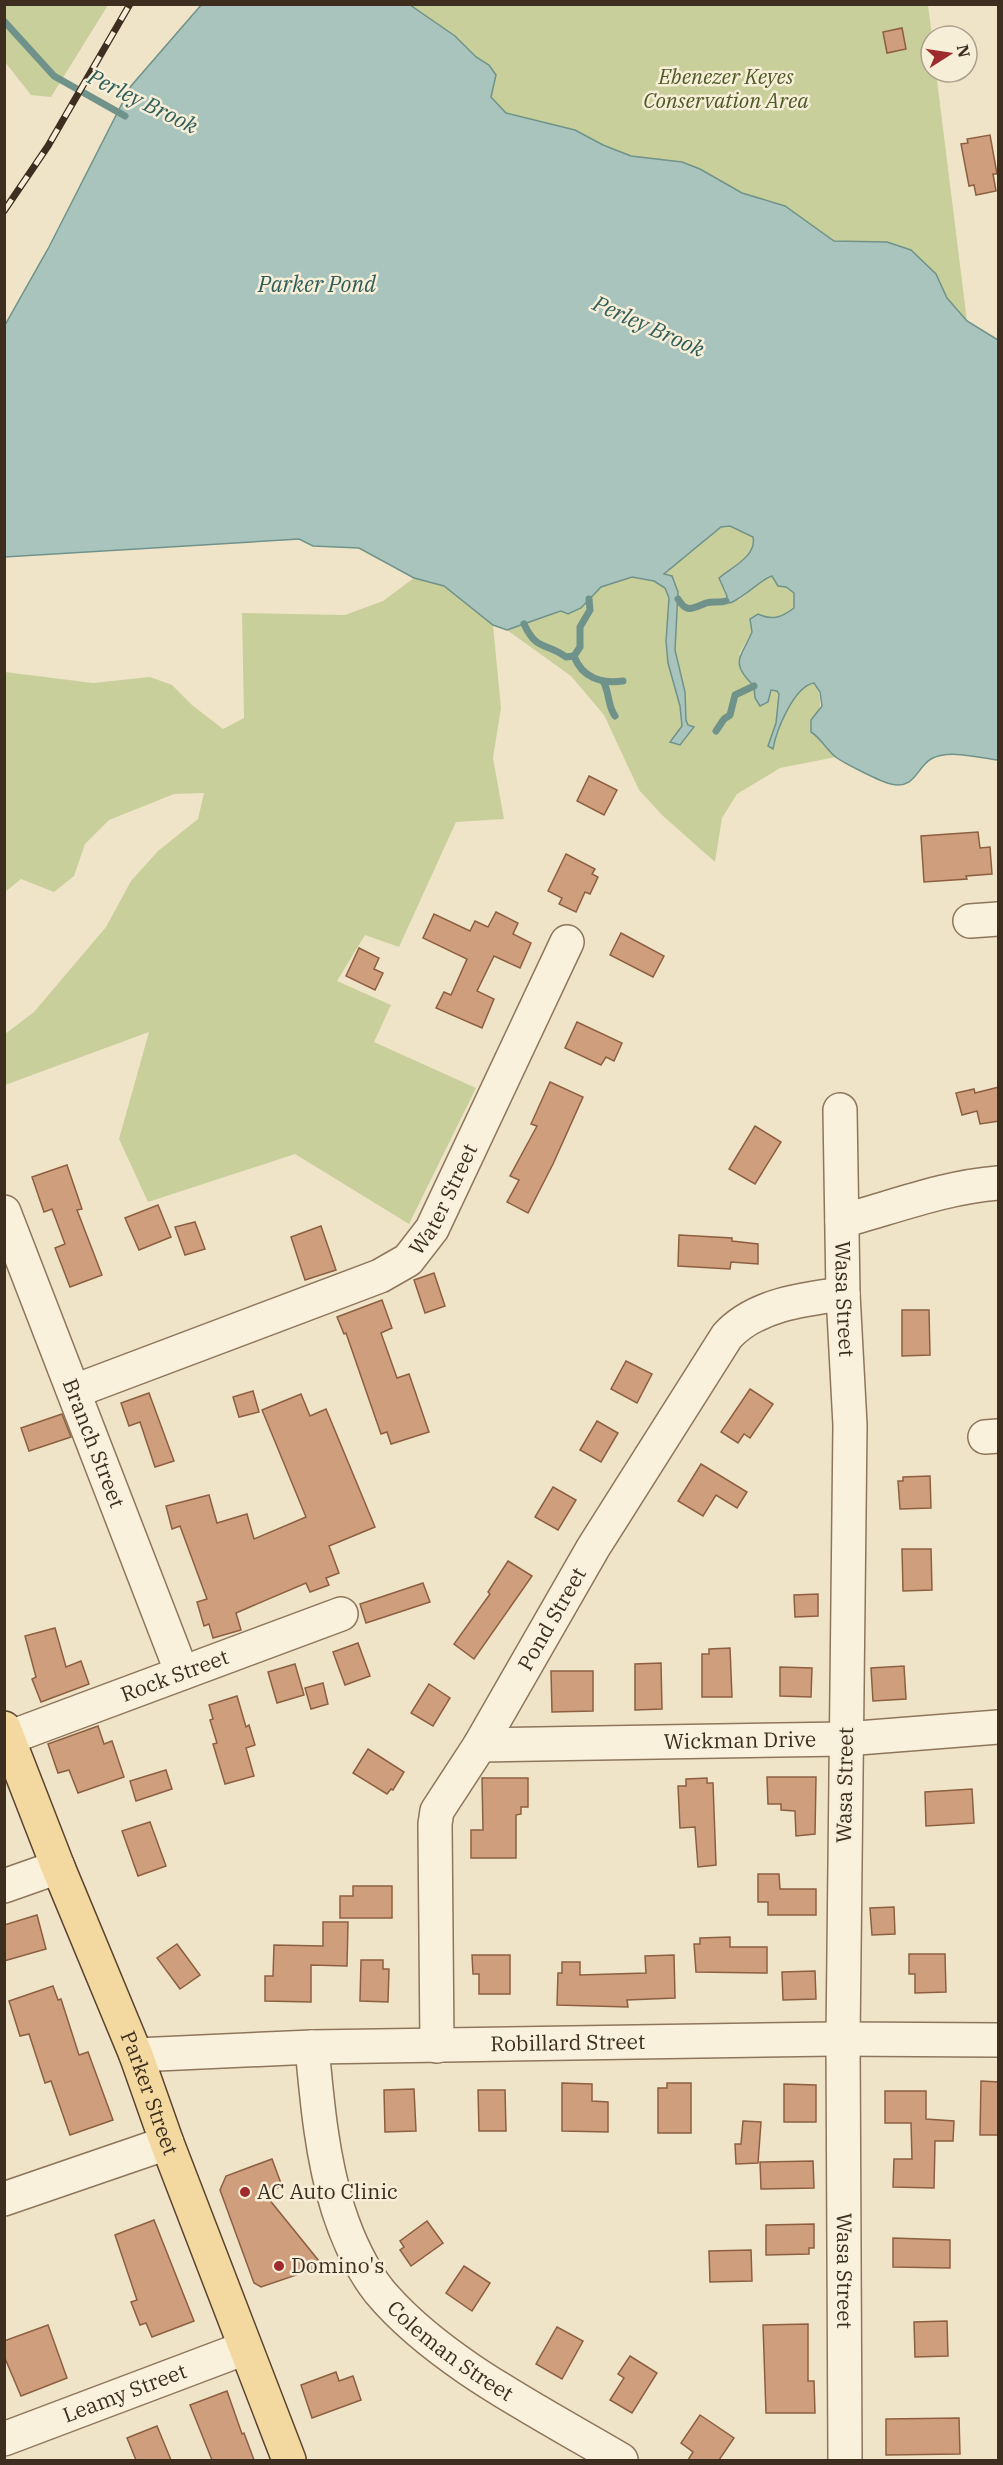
<svg xmlns="http://www.w3.org/2000/svg" width="1003" height="2465" viewBox="0 0 1003 2465" font-family="'IBM Plex Serif',serif">
  <rect width="100%" height="100%" fill="#f0e4c8"/>
  <g fill="#c9cf9b">
    <polygon points="4,5 108,5 51,97 31,95 5,62"/>
    <polygon points="410,5 928,5 932,36 931,72 936,72 967,321 947,298 936,274 856,242 834,241 785,206 742,193 700,169 655,159 631,156 603,145 575,130 506,113 491,97 496,76 489,65 476,57 455,36"/>
    <path d="M730,526l23,11c4,19 -20,30 -34,41l8,18 12,4c10,-7 23,-21 33,-24l6,10 8,1 8,6v15l-12,9 -14,2 -16,13 -13,22 15,32 1,12 5,8 8,-4 3,-12 6,1 2,3 -3,29 -7,19 4,7c4,-19 21,-63 41,-66 15,23 -4,35 6,55 4,7 11,13 16,19l-56,11 -43,26 -15,24 -7,44 -52,-46 -24,-26 -35,-75 -33,-39 -64,-46 45,-16 29,-6 20,-21 31,-10 31,-3 58,-47z"/>
    <polygon points="414,578 444,586 493,625 501,708 493,758 504,819 456,822 399,947 365,935 337,981 391,1005 374,1042 476,1088 409,1224 295,1154 148,1202 119,1139 149,1032 5,1085 5,1034 34,1012 106,927 131,881 158,851 198,819 204,793 174,794 109,820 85,844 74,876 54,892 21,879 5,892 5,672 93,683 150,677 172,685 192,705 223,729 244,718 242,613 345,615 383,601"/>
  </g>
  <path fill="#a9c4bc" stroke="#6f938a" stroke-width="1.5" d="M202,4l208,1 45,31 21,21 13,8 7,10 -5,22 15,16 69,17 28,15 28,11 51,6 18,7 42,24 43,13 49,35 53,1 24,8 25,24 11,24 20,23 31,19v420c-19,-2 -49,-11 -67,-1 -14,8 -16,31 -40,25 -10,-2 -45,-20 -54,-26 -10,-7 -15,-19 -26,-26v-12l11,-14 -2,-14 -6,-9c-20,3 -38,48 -41,66l-5,-3 8,-23 3,-29 -2,-3 -6,-1 -3,12 -8,4 -5,-8 -1,-12c-25,-24 -13,-28 -2,-54l-2,-13 8,-5c15,7 24,3 36,-6v-15l-8,-6 -8,-1 -6,-10c-11,3 -27,21 -42,27l-4,-2 1,-5 -8,-18c13,-11 38,-22 34,-41l-23,-11 -9,1 -57,47 8,2 6,16 -3,58 10,42 1,28 2,5 6,2 -14,18 -10,-3 12,-16 -2,-20 -12,-43 -2,-22 3,-43 -4,-10 -11,-7 -22,-4 -31,10 -20,21 -13,6 -7,-3 -9,3 -45,16 -14,-5 -49,-39 -30,-8 -55,-30 -46,-2 -14,-7 -294,18v-232l44,-78 82,-161z"/>
  <g fill="none" stroke-linecap="round" stroke-linejoin="round">
    <g stroke="#6f938a" stroke-width="7">
      <polyline points="4,21 54,76 125,116"/>
      <path d="M589,599l1,11 -10,17v20l-6,9c8,22 28,28 49,25"/>
      <path d="M678,599c9,15 15,9 28,4 6,-2 14,0 20,-2"/>
      <path d="M524,624c13,28 22,18 42,33l8,-1"/>
      <path d="M603,681c7,12 4,24 12,35"/>
      <polyline points="716,731 724,719 730,715 735,695 754,686"/>
    </g>
  </g>
  <g fill="#cf9f7d" stroke="#8d5f41" stroke-width="1.5">
    <polygon points="902,28 906,49 887,53 883,32"/>
    <polygon points="990,135 997,174 993,174 996,191 976,195 974,185 969,186 961,144 968,143 967,139"/>
    <polygon points="589,776 617,790 604,815 577,801"/>
    <polygon points="978,832 980,848 990,847 992,874 966,876 967,879 924,882 921,836"/>
    <polygon points="566,854 595,869 592,874 598,877 590,894 585,892 576,912 559,904 562,898 548,891"/>
    <polygon points="496,912 518,923 513,934 531,943 520,968 494,956 477,991 494,999 482,1028 436,1008 444,992 451,995 467,959 423,938 434,914 470,931 475,921 488,927"/>
    <polygon points="621,933 664,956 653,977 610,955"/>
    <polygon points="359,948 379,958 374,969 383,973 375,990 346,976"/>
    <polygon points="577,1022 622,1043 614,1061 606,1057 601,1065 565,1048"/>
    <polygon points="550,1082 583,1097 553,1164 528,1213 507,1202 519,1180 510,1176 537,1126 531,1124"/>
    <polygon points="999,1087 999,1121 980,1124 977,1111 962,1115 956,1093 974,1089 975,1093"/>
    <polygon points="755,1126 781,1142 755,1184 729,1169"/>
    <polygon points="67,1165 82,1209 77,1210 102,1275 70,1287 55,1248 65,1244 52,1209 44,1212 32,1177"/>
    <polygon points="158,1205 171,1237 139,1250 125,1218"/>
    <polygon points="195,1222 205,1249 185,1255 175,1227"/>
    <polygon points="321,1226 336,1270 305,1280 291,1237"/>
    <polygon points="679,1235 732,1238 732,1241 758,1244 758,1264 731,1262 730,1269 678,1266"/>
    <polygon points="434,1273 445,1306 425,1313 414,1280"/>
    <polygon points="382,1300 392,1328 381,1333 397,1378 409,1374 429,1432 391,1444 387,1432 381,1434 346,1333 344,1334 337,1317"/>
    <polygon points="902,1310 929,1310 930,1355 902,1356"/>
    <polygon points="626,1361 652,1374 637,1403 611,1389"/>
    <polygon points="750,1389 773,1404 750,1438 744,1434 738,1443 721,1432"/>
    <polygon points="253,1391 259,1412 239,1417 233,1397"/>
    <polygon points="149,1393 174,1461 155,1467 140,1422 129,1426 121,1403"/>
    <polygon points="301,1394 310,1416 326,1409 375,1527 329,1546 339,1573 326,1578 329,1585 310,1592 306,1583 236,1613 241,1630 213,1638 209,1624 204,1626 197,1602 207,1599 180,1526 172,1529 166,1506 209,1495 217,1523 247,1514 254,1539 306,1517 262,1410"/>
    <polygon points="62,1414 71,1437 29,1451 21,1428"/>
    <polygon points="597,1421 618,1433 601,1462 580,1450"/>
    <polygon points="701,1464 747,1492 737,1508 716,1495 703,1516 678,1501"/>
    <polygon points="930,1476 931,1508 900,1509 898,1481 903,1481 903,1477"/>
    <polygon points="553,1487 576,1500 558,1530 535,1517"/>
    <polygon points="902,1549 931,1549 932,1590 903,1591"/>
    <polygon points="508,1561 532,1576 474,1659 454,1644 490,1594 488,1592"/>
    <polygon points="423,1583 430,1602 366,1623 360,1604"/>
    <polygon points="818,1594 818,1616 795,1617 794,1595"/>
    <polygon points="55,1628 66,1667 81,1661 89,1684 41,1702 32,1679 36,1677 25,1636"/>
    <polygon points="358,1643 370,1676 345,1685 333,1652"/>
    <polygon points="730,1648 732,1697 702,1697 702,1654 709,1654 709,1649"/>
    <polygon points="661,1663 662,1709 635,1710 635,1664"/>
    <polygon points="295,1664 304,1695 277,1703 268,1672"/>
    <polygon points="904,1666 906,1699 873,1701 871,1668"/>
    <polygon points="780,1667 812,1668 811,1697 780,1696"/>
    <polygon points="551,1671 593,1671 593,1711 552,1712"/>
    <polygon points="323,1683 328,1704 311,1709 305,1688"/>
    <polygon points="429,1684 450,1698 433,1726 411,1713"/>
    <polygon points="237,1696 246,1727 249,1725 255,1745 246,1748 254,1776 225,1784 213,1744 217,1743 210,1720 213,1719 209,1705"/>
    <polygon points="98,1726 104,1744 112,1741 124,1777 78,1793 69,1770 58,1773 48,1744"/>
    <polygon points="368,1749 404,1772 393,1790 391,1789 387,1794 353,1773"/>
    <polygon points="166,1770 172,1789 136,1801 130,1781"/>
    <polygon points="767,1777 816,1777 815,1834 796,1836 795,1811 781,1810 781,1804 768,1804"/>
    <polygon points="482,1778 528,1778 528,1807 521,1807 521,1814 516,1815 516,1858 471,1858 471,1830 483,1830"/>
    <polygon points="707,1778 707,1783 713,1783 716,1865 698,1867 695,1827 680,1828 678,1786 686,1786 686,1779"/>
    <polygon points="972,1789 974,1823 926,1826 925,1792"/>
    <polygon points="150,1822 166,1866 138,1876 122,1831"/>
    <polygon points="758,1874 779,1874 780,1889 816,1889 816,1915 768,1915 768,1902 758,1902"/>
    <polygon points="353,1886 392,1886 392,1918 340,1918 340,1896 353,1896"/>
    <polygon points="894,1907 895,1934 872,1935 870,1908"/>
    <polygon points="37,1915 46,1949 4,1961 4,1925"/>
    <polygon points="323,1922 348,1922 347,1966 311,1965 311,2002 265,2001 265,1976 273,1976 274,1945 323,1946"/>
    <polygon points="730,1937 730,1947 767,1947 767,1973 696,1972 694,1944 700,1944 700,1938"/>
    <polygon points="177,1944 200,1975 180,1989 157,1958"/>
    <polygon points="909,1954 945,1954 946,1992 915,1993 915,1974 909,1974"/>
    <polygon points="472,1955 510,1955 510,1994 479,1994 479,1974 473,1974"/>
    <polygon points="674,1955 675,1998 627,2000 628,2007 557,2005 558,1973 562,1973 562,1962 580,1962 580,1975 646,1973 645,1956"/>
    <polygon points="361,1960 383,1960 383,1969 389,1969 388,2002 360,2001"/>
    <polygon points="815,1971 816,1999 783,2000 782,1972"/>
    <polygon points="53,1986 58,2000 61,1999 79,2055 88,2052 113,2120 70,2135 51,2081 45,2083 29,2034 20,2036 9,2001"/>
    <polygon points="981,2081 999,2082 999,2135 980,2135"/>
    <polygon points="562,2083 592,2084 592,2101 608,2102 608,2132 562,2131"/>
    <polygon points="667,2083 691,2083 691,2133 658,2133 658,2088 667,2088"/>
    <polygon points="784,2084 816,2085 816,2122 784,2122"/>
    <polygon points="414,2089 416,2131 385,2132 384,2090"/>
    <polygon points="478,2090 505,2090 506,2131 479,2131"/>
    <polygon points="885,2091 926,2091 926,2119 954,2121 953,2141 935,2141 934,2188 893,2187 894,2159 912,2159 911,2123 885,2123"/>
    <polygon points="743,2121 761,2122 758,2163 736,2164 735,2144 741,2144"/>
    <polygon points="272,2159 282,2186 264,2193 323,2266 261,2287 254,2283 220,2190 226,2176"/>
    <polygon points="813,2161 814,2188 761,2189 760,2162"/>
    <polygon points="154,2220 194,2321 152,2337 146,2323 140,2325 131,2302 137,2300 115,2235"/>
    <polygon points="427,2221 443,2243 411,2266 400,2250 404,2247 400,2241"/>
    <polygon points="814,2224 814,2248 809,2248 809,2254 766,2255 766,2225"/>
    <polygon points="893,2238 950,2240 950,2268 893,2267"/>
    <polygon points="751,2250 752,2281 710,2282 709,2251"/>
    <polygon points="464,2266 490,2283 472,2311 446,2293"/>
    <polygon points="947,2321 948,2356 915,2357 914,2322"/>
    <polygon points="808,2324 808,2381 814,2381 815,2413 766,2413 763,2325"/>
    <polygon points="48,2325 67,2378 21,2396 4,2356 4,2341"/>
    <polygon points="557,2327 583,2341 562,2379 536,2364"/>
    <polygon points="630,2356 657,2373 632,2413 610,2400 624,2378 618,2374"/>
    <polygon points="336,2372 339,2381 353,2376 361,2400 312,2418 301,2385"/>
    <polygon points="227,2391 242,2434 244,2433 254,2460 212,2460 190,2405"/>
    <polygon points="700,2415 734,2438 719,2460 688,2460 693,2452 681,2443"/>
    <polygon points="959,2418 960,2454 886,2455 886,2419"/>
    <polygon points="157,2426 171,2460 136,2460 127,2438"/>
  </g>
  <g fill="none" stroke-linecap="round" stroke-linejoin="round">
    <defs>
      <g id="minor">
        <polyline points="970,921 998,919"/>
        <path id="s1" d="M840,1110l3,184 7,131 -7,615 2,420"/>
        <path id="s2" d="M4,1212l178,461"/>
        <path d="M842,1221c52,-14 103,-34 156,-38"/>
        <path id="s3" d="M75,1391l305,-115 28,-16 24,-31 135,-287"/>
        <polyline points="985,1437 998,1436"/>
        <path id="s4" d="M8,1738l333,-124"/>
        <path id="s5" d="M480,1745l365,-6 153,-12"/>
        <polyline points="4,1886 58,1867"/>
        <path id="s6" d="M437,2046l-2,-222 2,-13 43,-66 113,-197 134,-212c28,-31 77,-37 116,-42"/>
        <path id="s7" d="M312,2047c5,55 10,110 26,162 9,28 23,59 41,82 59,71 163,122 242,169"/>
        <path id="s8" d="M136,2055l176,-8 523,-8 163,1"/>
        <polyline points="4,2199 167,2143"/>
        <path id="s9" d="M4,2439l241,-91"/>
      </g>
      <g id="major">
        <path id="s10" d="M4,1728l54,139 78,188 31,88 122,317"/>
      </g>
    </defs>
    <use href="#minor" stroke="#8d765c" stroke-width="36"/>
    <use href="#major" stroke="#5b4430" stroke-width="36"/>
    <use href="#minor" stroke="#faf1dc" stroke-width="33"/>
    <use href="#major" stroke="#f3d9a0" stroke-width="33"/>
    <defs>
      <polyline id="rail" points="4,211 48,146 130,4"/>
    </defs>
    <use href="#rail" stroke="#3d2e20" stroke-width="7"/>
    <use href="#rail" stroke="#f7eed8" stroke-width="4.5" stroke-dasharray="14" stroke-linecap="butt"/>
  </g>
  <g fill="#9e2a2b" stroke="#f7eed8" stroke-width="2">
    <circle cx="245" cy="2192" r="6"/>
    <circle cx="279" cy="2266" r="6"/>
  </g>
  <g text-anchor="middle" stroke-width="5" stroke-linejoin="round" paint-order="stroke">
    <g font-size="21" font-style="italic" fill="#4d5a26" stroke="#f7eed8">
      <text x="726" y="84">Ebenezer Keyes<tspan x="726" dy="24">Conservation Area</tspan></text>
    </g>
    <g font-size="21" fill="#3d2e20" stroke="#f7eed8">
      <text dy="7" stroke="none"><textPath href="#s3" startOffset="429">Water Street</textPath></text>
      <text dy="7" stroke="none"><textPath href="#s1" startOffset="189">Wasa Street</textPath></text>
      <text dy="7" stroke="none"><textPath href="#s2" startOffset="248">Branch Street</textPath></text>
      <text dy="7" stroke="none"><textPath href="#s6" startOffset="459">Pond Street</textPath></text>
      <text dy="7" stroke="none"><textPath href="#s4" startOffset="178">Rock Street</textPath></text>
      <text dy="7" stroke="none"><textPath href="#s5" startOffset="260">Wickman Drive</textPath></text>
      <text transform="translate(845 1785) rotate(-89)" y="7">Wasa Street</text>
      <text dy="7" stroke="none"><textPath href="#s8" startOffset="432">Robillard Street</textPath></text>
      <text dy="7" stroke="none"><textPath href="#s10" startOffset="393">Parker Street</textPath></text>
      <text dy="7" stroke="none"><textPath href="#s1" startOffset="1161">Wasa Street</textPath></text>
      <text dy="7" stroke="none"><textPath href="#s7" startOffset="350">Coleman Street</textPath></text>
      <text dy="7" stroke="none"><textPath href="#s9" startOffset="129">Leamy Street</textPath></text>
    </g>
    <g font-size="21" fill="#3d2e20" stroke="#f7eed8" text-anchor="start">
      <text x="257" y="2199">AC Auto Clinic</text>
      <text x="291" y="2273">Domino's</text>
    </g>
    <g font-size="22" font-style="italic" fill="#2f5d5a" stroke="#f7eed8">
      <text transform="translate(143 101) rotate(26)" y="8">Perley Brook</text>
      <text x="317" y="292">Parker Pond</text>
      <text transform="translate(649 326) rotate(24)" y="8">Perley Brook</text>
    </g>
  </g>
  <rect width="1003" height="2465" fill="none" stroke="#3d2e20" stroke-width="12"/>
  <g transform="translate(949 54) rotate(78)"><circle r="28" fill="#f7eed8" stroke="#ada18e" stroke-width="1.5"/>
  <path d="M0-4.5L10 22L0 15L-10 22Z" fill="#9e2a2b"/>
  <text y="-9" font-size="16" font-weight="bold" text-anchor="middle" fill="#3d2e20">N</text>
  </g>
</svg>
